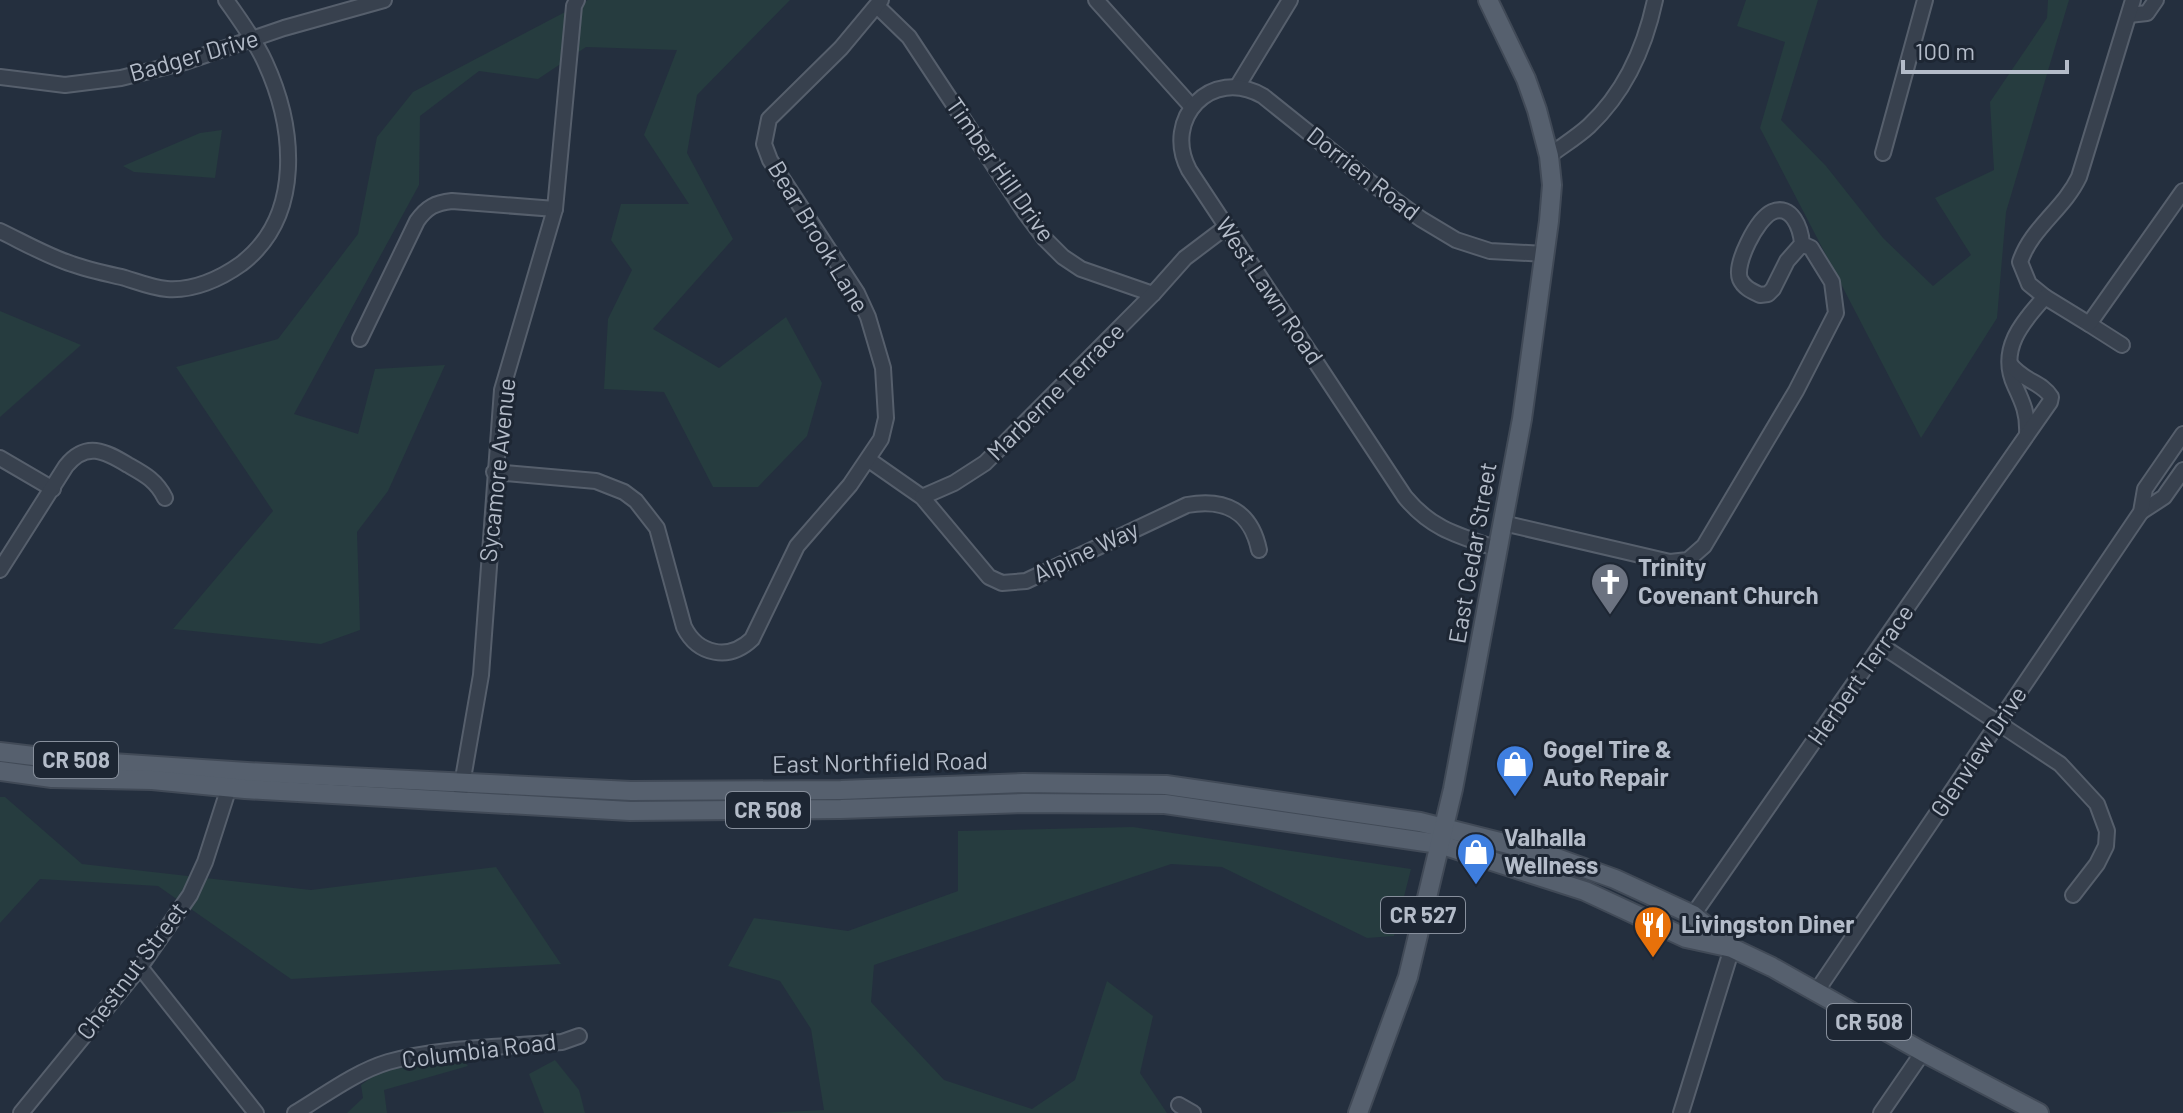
<svg xmlns="http://www.w3.org/2000/svg" width="2183" height="1113" viewBox="0 0 2183 1113" font-family="Barlow,sans-serif">
  <rect width="100%" height="100%" fill="#242f3e"/>
  <g fill="#263c3f">
    <polygon points="588,0 790,0 697,95 687,153 733,239 653,329 719,368 786,317 822,383 807,436 758,487 713,487 664,392 604,389 608,319 632,270 611,240 621,204 689,204 644,135 677,50 586,47 538,79 479,71 420,116 419,185 294,414 358,434 375,369 445,365 388,491 357,532 360,630 321,644 173,629 273,511 176,367 278,339 358,234 377,137 413,92"/>
    <polygon points="1746,0 1818,0 1781,120 1826,166 1883,238 1933,286 1971,255 1935,198 1994,170 1990,102 2047,18 2048,0 2069,0 2006,212 1997,318 1921,438 1760,128 1785,42 1737,26"/>
    <polygon points="222,130 215,178 134,172 123,166 200,133"/>
    <polygon points="0,311 81,345 0,417"/>
    <polygon points="0,797 5,797 82,864 311,890 496,867 561,964 291,979 158,886 40,879 0,923"/>
    <polygon points="1133,827 1411,869 1394,936 1367,938 1222,867 1171,864 874,965 871,1002 944,1080 1032,1109 1075,1080 1107,981 1153,1016 1140,1073 1167,1113 760,1113 824,1110 811,1029 780,981 728,966 754,918 848,931 958,891 958,831"/>
    <polygon points="460,1057 468,1066 384,1090 387,1113 347,1113 363,1098 361,1085 379,1072"/>
    <polygon points="555,1060 579,1090 585,1113 544,1113 529,1074"/>
  </g>
  <g fill="none" stroke-linecap="round" stroke-linejoin="round">
    <defs>
      <g id="minor">
        <polyline points="1096,0 1192,107"/>
        <polyline points="877,6 909,37 1024,211 1045,239 1063,257 1081,269 1153,294"/>
        <polyline points="2129,15 2147,13 2156,0"/>
        <polyline points="0,77 65,85 121,78 185,62 284,28 384,0"/>
        <polyline points="1237,87 1290,0"/>
        <polyline points="1883,153 1925,0"/>
        <path d="M1549,156c13,-10 28,-19 40,-30 35,-33 56,-79 66,-126"/>
        <path d="M0,231c23,11 47,25 72,33 17,6 36,10 53,14 13,4 28,10 42,11 26,2 53,-10 74,-25 63,-48 54,-137 24,-202 -10,-22 -25,-42 -39,-62"/>
        <path d="M2045,297l-16,-13 -9,-22c11,-34 44,-53 59,-85l54,-177"/>
        <polyline points="2089,324 2122,345"/>
        <path d="M360,339l57,-118c10,-14 18,-18 35,-20l103,8"/>
        <path d="M2027,434c1,-20 -4,-31 -12,-48 -17,-36 7,-64 30,-89l44,27 94,-133"/>
        <polyline points="0,458 53,489"/>
        <path d="M869,460l53,37 67,80 13,6 24,-2 161,-76c38,-7 64,6 72,45"/>
        <path d="M494,472l102,9 28,11 12,9 21,27 27,99c14,28 45,34 68,12l45,-93 53,-61 31,-46 5,-21 -3,-50 -15,-51 -11,-24 -87,-133 -6,-16 5,-25 72,-71 40,-48"/>
        <polyline points="922,497 954,483 985,463 1153,294 1185,258 1226,227"/>
        <polyline points="2141,512 2164,497 2183,470"/>
        <path d="M1503,523l167,39 18,-2 16,-14 92,-155 40,-78 -4,-31 -21,-34 -9,-4c-1,-15 -10,-41 -30,-32 -15,7 -38,52 -32,67 4,9 12,12 20,16l8,-1 5,-5 14,-28 15,-17"/>
        <path d="M1498,549c-38,-13 -66,-19 -93,-52l-216,-327c-27,-51 22,-104 74,-74l111,89 47,34 35,21 34,11 55,3"/>
        <path d="M0,570l66,-104c20,-25 39,-15 62,-1 16,9 28,15 37,33"/>
        <polyline points="1882,646 2060,764 2097,804 2107,831 2106,846 2097,864 2073,895"/>
        <polyline points="461,790 481,675 502,390 555,209 574,6 577,0"/>
        <path d="M1693,915l357,-513 1,-5c-9,-15 -27,-15 -41,-33"/>
        <polyline points="140,967 256,1113"/>
        <polyline points="1816,992 2141,512 2145,489 2183,434"/>
        <polyline points="1179,1105 1193,1113"/>
        <polyline points="21,1113 140,967 190,895 205,862 232,778"/>
        <path d="M295,1113c30,-18 60,-41 93,-51 52,-15 120,-15 174,-20l17,-6"/>
        <polyline points="1681,1113 1732,948"/>
        <polyline points="1881,1113 1923,1052"/>
      </g>
      <g id="major">
        <polyline points="0,752 67,760 247,772 631,791 841,790 1023,783 1166,785 1420,822 1540,852 1615,879 1693,915 1730,946"/>
        <polyline points="0,771 52,778 152,780 245,789 630,811 841,809 1024,803 1165,804 1439,844 1585,891 1686,938 1732,948 1772,967 1923,1052 2039,1113"/>
        <polyline points="1358,1113 1408,977 1453,789 1522,419 1549,221 1552,185 1549,156 1537,110 1526,79 1488,0"/>
      </g>
    </defs>
    <use href="#minor" stroke="#565f6c" stroke-width="18"/>
    <use href="#major" stroke="#414a57" stroke-width="22"/>
    <use href="#minor" stroke="#38414e" stroke-width="14"/>
    <use href="#major" stroke="#56606e" stroke-width="18"/>
  </g>
  <defs>
    <symbol id="church-pin" viewBox="-11 -11 22 30"><path d="M0 17L-7.5 6A9.5 9.5 0 1 1 7.5 6Z" fill="#6b7280" stroke="#1d2633"/><path d="M-1.2-6h2.4v3.5h3.3v2.4h-3.3V6h-2.4V-.1h-3.3v-2.4h3.3Z" fill="#fff"/></symbol>
    <symbol id="shop-pin" viewBox="-11 -11 22 30"><path d="M0 17L-7.5 6A9.5 9.5 0 1 1 7.5 6Z" fill="#3f7fe0" stroke="#1d2633"/><path d="M-5-2.5h2.3a2.7 3.5 0 0 1 5.4 0H5L5.5 6h-11ZM-1.5-2.5h3a1.5 2.3 0 0 0-3 0Z" fill="#fff"/></symbol>
    <symbol id="restaurant-pin" viewBox="-11 -11 22 30"><path d="M0 17L-7.5 6A9.5 9.5 0 1 1 7.5 6Z" fill="#e8710a" stroke="#1d2633"/><path d="M-5-6h1v4h1v-4h1v4h1v-4h1v5L-1.5 .5V6h-2V.5L-5-1ZM5-6V6H3V1.5H1.5Q1.5-4 5-6Z" fill="#fff"/></symbol>
  </defs>
  <g fill-rule="evenodd">
    <use href="#church-pin" x="1588" y="560" width="44" height="60"/>
    <use href="#shop-pin" x="1493" y="742" width="44" height="60"/>
    <use href="#shop-pin" x="1454" y="830" width="44" height="60"/>
    <use href="#restaurant-pin" x="1631" y="903" width="44" height="60"/>
  </g>
  <g text-anchor="middle" stroke-width="6" stroke-linejoin="round" paint-order="stroke">
    <g fill="#1d2633" stroke="#878f9c" stroke-width="2">
      <rect x="34" y="742" width="84" height="36" rx="6"/>
      <rect x="726" y="792" width="84" height="36" rx="6"/>
      <rect x="1381" y="897" width="84" height="36" rx="6"/>
      <rect x="1827" y="1004" width="84" height="36" rx="6"/>
    </g>
    <g font-size="22" font-weight="bold" fill="#b4bcc9">
      <text x="76" y="768">CR 508</text>
      <text x="768" y="818">CR 508</text>
      <text x="1423" y="923">CR 527</text>
      <text x="1869" y="1030">CR 508</text>
    </g>
    <g font-size="24" fill="#b4bcc9" stroke="#1d2633">
      <text transform="translate(194 56) rotate(-16)" y="8">Badger Drive</text>
      <text transform="translate(1000 170) rotate(55)" y="8">Timber Hill Drive</text>
      <text transform="translate(1363 174) rotate(38)" y="8">Dorrien Road</text>
      <text transform="translate(818 237) rotate(59)" y="8">Bear Brook Lane</text>
      <text transform="translate(1269 291) rotate(56)" y="8">West Lawn Road</text>
      <text transform="translate(1056 392) rotate(-45)" y="8">Marberne Terrace</text>
      <text transform="translate(498 470) rotate(-84)" y="8">Sycamore Avenue</text>
      <text transform="translate(1086 552) rotate(-25)" y="8">Alpine Way</text>
      <text transform="translate(1473 553) rotate(-80)" y="8">East Cedar Street</text>
      <text transform="translate(1861 675) rotate(-55)" y="8">Herbert Terrace</text>
      <text transform="translate(1979 752) rotate(-56)" y="8">Glenview Drive</text>
      <text transform="translate(880 763) rotate(-1)" y="8">East Northfield Road</text>
      <text transform="translate(132 971) rotate(-53)" y="8">Chestnut Street</text>
      <text transform="translate(479 1051) rotate(-7)" y="8">Columbia Road</text>
    </g>
    <g font-size="24" font-weight="bold" fill="#b4bcc9" stroke="#1d2633" text-anchor="start">
      <text x="1638" y="576">Trinity<tspan x="1638" dy="28">Covenant Church</tspan></text>
      <text x="1543" y="758">Gogel Tire &amp;<tspan x="1543" dy="28">Auto Repair</tspan></text>
      <text x="1504" y="846">Valhalla<tspan x="1504" dy="28">Wellness</tspan></text>
      <text x="1681" y="933">Livingston Diner</text>
    </g>
  </g>
  <path d="M1903 60v12h164v-12" fill="none" stroke="#b4bcc9" stroke-width="4"/>
  <text x="1915" y="60" font-size="24" fill="#b4bcc9" stroke="#1d2633" stroke-width="6" paint-order="stroke">100 m</text>
</svg>
